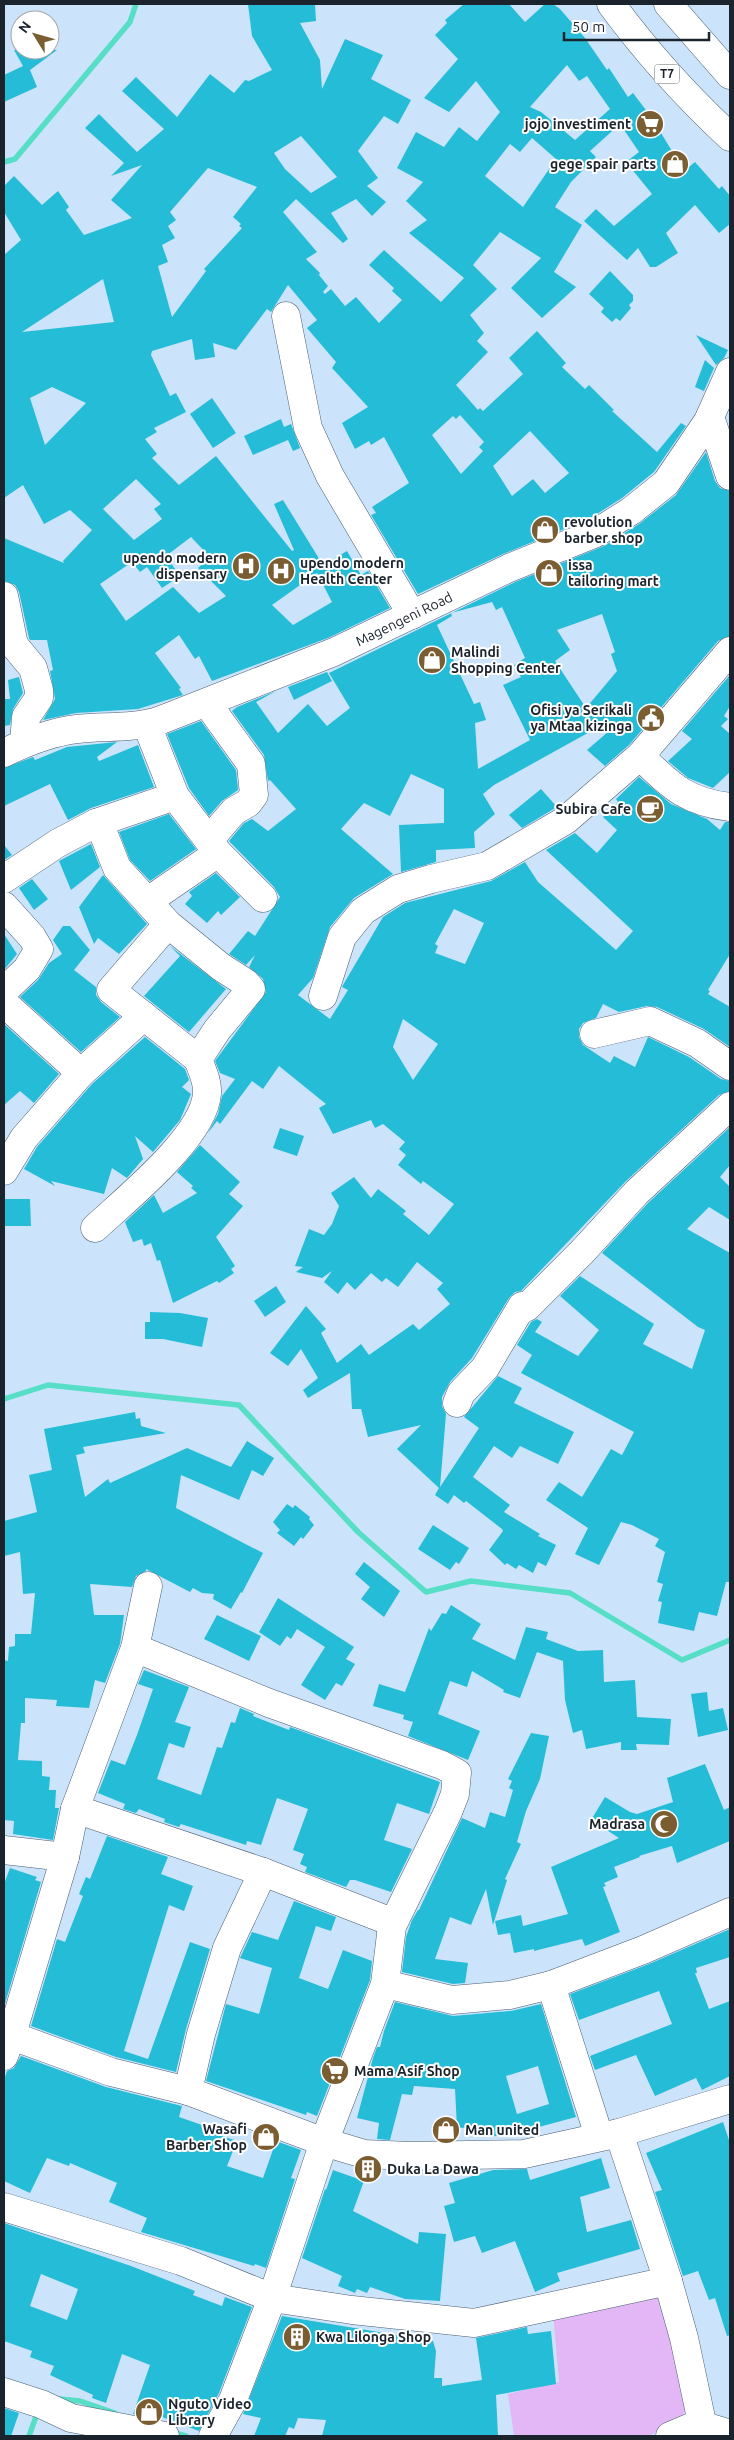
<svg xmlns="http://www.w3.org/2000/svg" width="734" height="2440" viewBox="0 0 734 2440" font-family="Ubuntu,sans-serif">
  <rect width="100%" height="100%" fill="#cce4fb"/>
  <polygon fill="#e3b6f5" points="659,2286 699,2396 677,2421 649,2436 514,2436 508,2394 559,2382 553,2312"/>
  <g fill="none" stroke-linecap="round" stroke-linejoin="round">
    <g stroke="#56dec7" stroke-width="5.5">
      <polyline points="4,162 15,159 130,22 136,4"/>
      <polyline points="4,1399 48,1385 239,1405 358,1532 426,1592 471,1581 570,1593 682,1660 730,1640"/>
      <polyline points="60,2399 80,2401 115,2413"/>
      <polyline points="171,2432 186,2436"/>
      <polyline points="29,2436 38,2411"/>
    </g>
  </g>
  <g fill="#25bcd7" fill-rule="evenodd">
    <path d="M248,4h67l1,17 -16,2 20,37 2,29 23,-50 38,16 -12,24 40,21 -13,24 -14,-8 -26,35 20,27 -11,8 19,16 -14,14 -16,-17 -25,14 17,26 -5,4 -47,-44 -13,13 34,40 -11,7 14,14 -1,2 9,11 -5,6 2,2 6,-5 14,17 11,-9 23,26 23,-23 -10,-9 2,-3 -25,-23 15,-15 57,52 23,-24 -55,-45 18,-13 -21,-19 17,-19 -26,-14 19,-36 28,15 15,-20 18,14 23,-29 -24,-31 -27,31 -25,-14 34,-39 -23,-24 12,-12 -2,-3 19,-16h45l16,18 20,-18h8l7,5 25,29 22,32 2,-2 19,29 5,-4 19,25 32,53 11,-9 24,27 3,-3 8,10v28l-11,9 -24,-28 -29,28 12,20 -22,14h-6l-12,-19 -11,12 -43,-39 12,-12 18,17 38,-32 -26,-32 13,-10 -19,-28 -30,27 6,6 -25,25 -16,25 27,18 -28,47 22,15 -34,31 -31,-30 30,-30 -41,-26 -27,33 24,24 -27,26 14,18 -7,8 11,11 -32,33 22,25 2,-2 3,3 40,-37 -14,-16 28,-27 29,32 -4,4 23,22 4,-4 25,25 -2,1 45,41 24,-29 5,3 -32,46 -32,26 -33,21 -86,35 -85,40 -47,-79 5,-2 -4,-6 37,-24 -25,-46 -13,8 -2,-4 -14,8 -13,-26 26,-16 -36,-39 4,-6 -29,-34 10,-8 -29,-35 -17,27 -4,-3 -31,41 -23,-7 2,14 -20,3 -3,-21 -40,12 -1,4 19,41 6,-3 10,19 -32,16 3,4 -12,7 12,15 -5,4 27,27 37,-29 76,95 2,-1 -20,-46 9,-4 40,65 24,-14 14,24 7,-4 22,37 -62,30 -116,43 -13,-25 -4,3 -16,-24 -24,18 26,35 -2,1 4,6 -45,14 -62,4 -33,7 12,-21 -5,-28 3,-1 -6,-30h-17l-1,-2 -10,-46 -4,-7 -11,-4v-43l60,25 -1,-2 29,-31 -22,-20 -26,14 -21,-39 -19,13v-243l17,-15 -17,-28v-26l10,-10 28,29 16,-14 11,16 -3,3 18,25 48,-17 -21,-18 31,-35 -31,11 13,-13 -39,-35 14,-14 38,38 27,-23 -42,-38 14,-14 41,40 33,-43 24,19 11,-13 4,1 23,-11 -20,-34zM567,65l12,16 8,-5 23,33 -35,31 -34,-28 -11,-5zM301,136l36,41 -26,16 -26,-24 -11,-16zM532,138l24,21 -33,48 -38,-31 25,-32 10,8zM208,168l49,19 -24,30 8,7 -2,2 3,2 -38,41 2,2 -34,46 -14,-51 10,-4 -6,-17 13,-7 -7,-12 8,-6 -6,-8zM103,279l11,43 -92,10zM52,387l34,16 -41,42 -15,-47zM460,415l24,27 -5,5 4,4 -22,23 -29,-39 21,-19 3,3zM530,431l39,42 -24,20 -12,-14 -21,17 -19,-30zM136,479l25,25 -7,5 8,10 -28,21 -31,-31zM191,537l19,20 -12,11 28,28 -27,17 -26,-26 -47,34 -26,-37 32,-22 8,10 7,-5 15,21 18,-12 -14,-20zM317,573l15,29 -39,23 -21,-20z"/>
    <polygon points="14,50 57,50 30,70 37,87 4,102 4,75 23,66"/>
    <polygon points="610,271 633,295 633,301 629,305 631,308 620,321 616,318 612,322 601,312 604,308 589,294"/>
    <polygon points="696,335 728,350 724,358 716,365"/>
    <polygon points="705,360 714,368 704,391 695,387"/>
    <polygon points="212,398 236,433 213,448 190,414"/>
    <polygon points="281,419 284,427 291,424 300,448 293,451 288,440 253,455 244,436"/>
    <path d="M706,452l9,29 5,7 10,3v145l-12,5 -89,104 -24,21 -18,-16 22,-19 -5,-7 -110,61 -11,9 12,20 -21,18 1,16 -39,2v12l-35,10 -2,-47 45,-2v-34l-33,-15 -21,42 -26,-13 -23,26 52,45 -39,24 -24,29 -17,51 -15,17 32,24 18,-29 -6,-3 1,-2 40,-68 22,-14 86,-22 34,-19 13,20 78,68 17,-19 -87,-81 29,-17 22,20 20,-23 -14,-13 15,-15 -2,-3 23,-22 32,27 36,15 13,11 5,-8h5v132l-22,36 2,1 -2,3 22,13v40l-26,-18 -47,-22 -10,-1 -28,6 -16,-8 -7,14 -13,5 -4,6v8l4,8 27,18 4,-7 21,11 13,-30 41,20 32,22 9,2v10l-11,4 -93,86 -105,110 -6,1 -6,6 -37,60 -22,24 -8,15v9l4,8 -6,73 39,-59 -15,-11 34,-41 24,12 -8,15 60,29 -16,32 -38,-18 -8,12 -18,-12 -21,31 37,28 -6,7 36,22 -2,2 18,9 -10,21 -8,-4 -5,11 -14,-8 -3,4 -9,-6 -2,2 -16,-15 14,-19 -1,-2 -36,-28 -2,2 -10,-8 -6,9 -13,-9 4,-7 -42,-39 24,-24 -53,12 -7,-28h-9l-2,-36 -42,25 -5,-8 15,-12 -17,-29 -13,17 -18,-13 36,-47 20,23 -5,4 16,30 24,-19 8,11 44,-31 6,6 31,-26 -13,-15 6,-6 -26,-21 -19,25 -12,-9 -4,4 -11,-9 -16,17 -8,-8 -9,12 -14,-12 8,-11 -10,7 -26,-6 7,-5 -8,-1 14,-37 15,6 8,-11 7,-18 -8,-13 23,-16 17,21 7,-9 28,22 -3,3 26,21 25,-31 -31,-23 -2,3 -23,-19 8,-10 -7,-6 6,-7 -22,-18 -8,4 -4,-8 -38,14 -14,-26 7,-4 -47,-38 -16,23 -11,-8 -32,43 -3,-3 -9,12 10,-19 4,-18 13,-17 -15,-6 -5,-12 51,-69 -3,-13 -14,-12 6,-12 -9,10 -17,-11 19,-23 7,5 25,-39 -6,-10 -45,-46 15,-18 8,-4 16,12 28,-22 -26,-29 -2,1 -4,-26 -32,-44 5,-4 39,-16 -20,11 22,31 30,-29 19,22 23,-18 -21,-35 186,-91 89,-36 35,-22 37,-29zM492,602l4,8 6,-3 23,51 -11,7 7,12 -18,8 27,55 -52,29 -3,-46 11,-3 -6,-18 -6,2 -37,-79 15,-9 -1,-3zM602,614l13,38 -4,2 6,17 -31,37 -31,-47 15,-11 -13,-20zM454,909l30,14 -19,41 -30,-11 3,-7 -3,-2zM403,1019l35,25 -25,36 -20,-33z"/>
    <polygon points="327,672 332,681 294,700 288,687"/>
    <polygon points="730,675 730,706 724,716 728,719 721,726 730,734 730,772 713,788 688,778 668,761 692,739 682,731"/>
    <polygon points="19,677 23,693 13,709 10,725 4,726 4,699 10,699 8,680"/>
    <polygon points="201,721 236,770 238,790 222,801 209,816 189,788 167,734"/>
    <polygon points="117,742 97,757 99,761 138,745 154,787 91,808 68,820 50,784 4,806 4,768 33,757 35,760 67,747"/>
    <polygon points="541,789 557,807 522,828 509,815"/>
    <polygon points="169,814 196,849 150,881 130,860 119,832"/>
    <polygon points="91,844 100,867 71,890 59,861"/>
    <polygon points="4,845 12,855 4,860"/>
    <polygon points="216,873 240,897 221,915 218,911 207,923 185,904 192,896 189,892"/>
    <polygon points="103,875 147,924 119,954 98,938 94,944 79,907"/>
    <polygon points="32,879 48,899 34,910 19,888"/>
    <polygon points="63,926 70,926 90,950 74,970 96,987 96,995 101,1002 120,1017 81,1052 20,997 38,980 49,963 62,954 53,940"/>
    <polygon points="4,934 17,954 4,970"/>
    <polygon points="170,946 226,989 189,1032 144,996 180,956"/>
    <polygon points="4,1024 59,1074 34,1103 20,1091 4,1105"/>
    <polygon points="145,1037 185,1069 189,1080 182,1087 191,1094 180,1120 153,1152 135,1136 143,1159 127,1178 112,1168 104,1194 51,1181 55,1186 24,1169 37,1147 92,1084"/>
    <polygon points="730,1127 730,1165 720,1177 730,1187 730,1220 709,1207 687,1229 730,1253 730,1582 726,1582 717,1616 699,1612 694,1631 658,1623 662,1602 658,1601 663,1584 657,1582 665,1552 655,1546 659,1539 632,1525 621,1522 599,1565 575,1554 588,1528 546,1500 559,1482 582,1497 611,1449 622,1455 634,1432 521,1373 532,1355 517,1345 531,1322 537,1319 542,1322 535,1332 578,1356 599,1330 560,1296 580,1276 654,1324 643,1344 692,1369 705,1330 698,1327 602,1253 648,1203"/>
    <polygon points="280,1128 304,1136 297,1156 273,1148"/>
    <polygon points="200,1145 240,1182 229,1194 243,1206 216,1237 235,1266 231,1269 234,1273 219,1283 217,1281 173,1303 160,1260 157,1261 151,1243 144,1246 142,1239 133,1242 125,1222 154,1195 163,1213 197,1193 191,1188 193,1186 177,1172"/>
    <polygon points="4,1199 30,1199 31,1226 4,1226"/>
    <polygon points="276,1286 286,1302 265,1317 254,1301"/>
    <polygon points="150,1312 180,1313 208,1318 202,1347 163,1339 145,1339 145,1322 150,1322"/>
    <polygon points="135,1412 136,1419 140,1418 141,1426 166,1433 83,1447 85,1453 76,1455 85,1497 108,1479 110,1483 187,1448 231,1467 247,1441 274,1458 263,1476 252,1470 239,1500 181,1475 176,1508 263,1553 242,1593 241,1592 231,1609 213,1599 214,1594 202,1593 193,1588 190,1592 146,1569 146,1571 136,1576 132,1587 90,1584 94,1615 124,1615 120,1644 105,1683 95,1680 89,1708 56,1706 57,1700 25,1698 25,1723 21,1723 18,1760 42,1761 42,1776 50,1777 49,1790 56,1790 55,1808 59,1808 53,1840 13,1834 14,1821 4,1820 4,1660 8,1661 9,1647 15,1646 15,1634 31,1634 35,1593 23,1594 20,1552 4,1556 4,1521 37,1512 29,1475 52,1470 44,1429"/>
    <polygon points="287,1504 293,1508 295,1505 310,1517 309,1519 314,1525 303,1539 301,1537 294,1546 277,1533 280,1530 273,1522"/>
    <polygon points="433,1525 469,1548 459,1564 456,1562 450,1570 418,1549"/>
    <polygon points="364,1562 400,1591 384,1617 361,1599 370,1587 355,1574"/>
    <polygon points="278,1598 354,1647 346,1659 355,1664 342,1686 336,1683 325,1700 301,1685 325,1647 297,1629 291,1639 287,1636 280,1646 259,1632"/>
    <polygon points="451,1605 481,1624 472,1639 515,1660 526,1627 548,1632 546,1639 578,1651 603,1650 604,1682 635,1680 637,1717 671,1719 669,1745 636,1744 637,1750 621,1750 621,1742 586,1749 582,1730 573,1733 565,1700 563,1661 537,1652 520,1698 503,1692 504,1690 472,1671 467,1687 450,1681 438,1714 480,1731 468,1760 408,1736 413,1722 403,1719 404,1715 373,1706 379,1684 405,1692 429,1628 431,1631 442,1613 446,1614"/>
    <polygon points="217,1615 261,1636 249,1661 204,1639"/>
    <polygon points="144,1670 189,1687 175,1722 191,1727 184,1748 169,1743 157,1779 201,1795 217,1747 222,1748 231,1722 235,1723 240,1708 254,1714 253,1716 289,1730 290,1727 440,1782 429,1814 397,1803 384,1840 412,1849 391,1892 355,1880 350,1880 346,1887 305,1872 307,1867 300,1864 304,1854 293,1850 308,1809 277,1798 261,1845 247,1841 246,1845 181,1824 179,1827 164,1822 165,1819 139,1809 136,1813 123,1809 125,1804 98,1793 111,1760 125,1765 137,1735 153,1689 138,1684"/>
    <polygon points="707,1692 709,1711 723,1708 728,1730 698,1737 691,1694"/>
    <polygon points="531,1733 549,1736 540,1779 526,1811 517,1842 521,1844 505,1879 507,1880 493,1925 486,1889 471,1925 450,1917 435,1959 468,1963 465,1983 453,1984 402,1972 406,1937 412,1920 418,1910 419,1910 462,1818 485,1828 490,1812 505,1817 513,1790 509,1788 512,1781 508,1779"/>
    <polygon points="705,1764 724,1810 730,1807 730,1841 677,1863 672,1846 639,1856 640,1857 614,1867 618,1877 604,1883 606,1886 603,1887 620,1932 585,1946 582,1939 534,1951 534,1949 514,1953 510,1933 498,1935 495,1921 521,1915 523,1926 568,1914 551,1867 619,1838 591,1820 605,1797 630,1812 637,1814 673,1802 667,1778"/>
    <polygon points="107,1836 168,1857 161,1874 193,1886 184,1911 169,1905 124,2051 148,2059 190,1942 210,1949 186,2029 176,2072 116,2057 31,2026 57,1939 65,1942 83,1896 79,1894 86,1877 90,1879"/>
    <polygon points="10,1868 37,1877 35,1880 41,1882 4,2007 4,1884"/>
    <polygon points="294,1901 336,1917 331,1931 316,1926 299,1978 328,1989 343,1950 372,1961 370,1980 317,2116 307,2112 306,2115 206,2081 226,2004 259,2014 272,1968 240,1958 252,1932 278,1940"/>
    <polygon points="730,1929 730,1957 696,1968 697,1973 695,1973 709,2009 730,2001 730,2076 702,2090 696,2078 655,2096 636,2055 595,2070 590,2056 672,2024 659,1991 579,2020 570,1994 649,1964"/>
    <path d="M395,2002l58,14 58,-5 30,-7 35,113 -52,14 -34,6 -2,-10 -31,1 -2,-39 -41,-3 -2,9 -10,-1 -12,46 -13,-1 2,-16 -22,-5 16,-60 4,-11h3l4,-16zM538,2066l11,38 -32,10 -11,-38z"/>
    <polygon points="21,2056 106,2087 182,2106 179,2117 205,2126 204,2130 237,2141 227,2166 263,2178 276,2141 301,2150 291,2178 295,2179 266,2268 255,2264 254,2266 141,2232 147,2218 109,2202 117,2183 70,2163 69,2166 47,2158 30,2193 4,2181 4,2080 7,2071 14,2068"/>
    <polygon points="723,2122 730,2143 730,2335 727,2336 715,2298 709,2300 698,2271 683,2276 655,2192 662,2190 646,2153"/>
    <polygon points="601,2158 610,2188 580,2197 587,2232 631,2220 640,2249 557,2273 560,2281 535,2292 515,2241 482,2253 475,2236 454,2242 444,2206 455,2203 449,2183 493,2170 527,2169 530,2180"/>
    <polygon points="333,2170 364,2181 353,2211 418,2244 419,2232 446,2234 440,2301 405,2299 370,2287 367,2293 357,2289 355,2293 338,2286 342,2276 302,2258 325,2189 326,2190"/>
    <path d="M4,2223l127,43 64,25 -2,4 29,11 3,-9 27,10 -33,86 -20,38 -37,-14 -1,2 -28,-5 17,-49 -28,-11 -16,49 -14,-5 1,-3 -43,-20 4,-9 -24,-9 2,-6 -28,-10zM41,2274l37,15 -11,31 -37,-14z"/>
    <polygon points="282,2316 433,2341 436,2351 434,2378 442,2378 442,2386 482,2380 476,2338 527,2327 528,2334 551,2331 556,2384 496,2395 498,2436 322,2436 326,2420 298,2418 294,2429 289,2427 285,2436 254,2436 261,2418 243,2414"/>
    <polygon points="4,2408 19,2413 11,2436 4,2436"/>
  </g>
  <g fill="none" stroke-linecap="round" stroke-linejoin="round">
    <defs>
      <g id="minor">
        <polyline points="286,316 308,428 330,476 412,615"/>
        <polyline points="710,417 730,476"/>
        <polyline points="4,596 14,645 33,668 39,690 39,698 26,717 24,743"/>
        <polyline points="207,703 251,764 254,795 248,803 234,811 209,840"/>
        <polyline points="147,725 175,796 218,853 263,898"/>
        <path d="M4,753c22,-11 48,-21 73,-24 28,-3 57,0 84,-9l173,-68 175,-84 87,-35 35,-22 35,-28 42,-62 22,-49"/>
        <path d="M640,756c31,30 46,46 90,51"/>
        <polyline points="4,879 58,843 96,823 175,796"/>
        <polyline points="148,901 218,853"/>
        <polyline points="4,906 32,937 39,949 27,969 4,991"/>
        <polyline points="168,924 111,990 198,1059"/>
        <polyline points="323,996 342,937 363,911 398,889 431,879 487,866 566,820 640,756 730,651"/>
        <polyline points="4,1003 81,1073"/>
        <polyline points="594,1034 650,1021 697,1043 730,1066"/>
        <polyline points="4,1171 24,1138 81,1073 144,1016"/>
        <path d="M95,1228c31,-29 110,-92 112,-135 1,-11 -5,-23 -9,-34l19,-29 34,-41 -5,-6 -25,-16 -53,-43 -51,-56 -13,-33 -8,-12"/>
        <polyline points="457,1403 461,1393 485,1368 522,1306 527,1307 582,1252 637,1192 730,1106"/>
        <polyline points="135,1648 269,1703 442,1765 457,1773 455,1794 448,1812 392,1926 385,1984 324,2142 272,2298 233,2400 213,2436"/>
        <polyline points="75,1809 263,1872 384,1919 392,1926"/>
        <polyline points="4,1850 65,1857"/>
        <polyline points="385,1984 452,2000 510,1995 551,1985 643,1950 730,1912"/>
        <polyline points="551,1985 599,2136"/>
        <polyline points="4,2033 111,2072 188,2091 324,2142 364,2154 410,2156 524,2154 619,2133 730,2099"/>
        <polyline points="4,2056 13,2031 65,1857 75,1809 135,1648 148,1586"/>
        <polyline points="188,2091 201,2034 227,1948 263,1872"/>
        <polyline points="619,2133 668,2281 684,2338 701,2418 698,2424"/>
        <polyline points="4,2207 181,2261 272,2298 352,2310 474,2323 668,2281"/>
        <polyline points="4,2392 41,2404 71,2418 165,2436"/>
        <polyline points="670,2436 698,2424 730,2434"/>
      </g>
      <g id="highway">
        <path d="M611,4c36,49 75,92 119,133"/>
        <polyline points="668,4 730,75"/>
      </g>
    </defs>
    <use href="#minor" stroke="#495e72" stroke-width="29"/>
    <use href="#highway" stroke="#495e72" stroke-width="29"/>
    <use href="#minor" stroke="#fff" stroke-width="28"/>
    <use href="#highway" stroke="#fff" stroke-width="28"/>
  </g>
  <defs>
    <symbol id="supermarket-disc" viewBox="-11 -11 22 22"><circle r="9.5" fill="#7a5e31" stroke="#fff"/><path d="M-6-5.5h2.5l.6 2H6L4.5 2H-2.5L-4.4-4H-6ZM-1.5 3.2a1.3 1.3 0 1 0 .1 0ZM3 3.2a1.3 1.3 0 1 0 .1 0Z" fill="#fff"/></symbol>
    <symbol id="shop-disc" viewBox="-11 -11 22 22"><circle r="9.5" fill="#7a5e31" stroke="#fff"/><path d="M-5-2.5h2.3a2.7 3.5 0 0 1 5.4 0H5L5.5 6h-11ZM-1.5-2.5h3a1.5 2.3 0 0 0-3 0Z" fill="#fff"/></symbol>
    <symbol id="hospital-disc" viewBox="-11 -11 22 22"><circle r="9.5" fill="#7a5e31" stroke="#fff"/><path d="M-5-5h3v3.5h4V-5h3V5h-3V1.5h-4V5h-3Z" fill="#fff"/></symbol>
    <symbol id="civic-disc" viewBox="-11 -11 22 22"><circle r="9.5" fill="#7a5e31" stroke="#fff"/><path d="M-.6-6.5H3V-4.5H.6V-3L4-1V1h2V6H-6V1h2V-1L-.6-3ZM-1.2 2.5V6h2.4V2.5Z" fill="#fff"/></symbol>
    <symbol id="cafe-disc" viewBox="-11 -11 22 22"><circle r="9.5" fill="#7a5e31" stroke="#fff"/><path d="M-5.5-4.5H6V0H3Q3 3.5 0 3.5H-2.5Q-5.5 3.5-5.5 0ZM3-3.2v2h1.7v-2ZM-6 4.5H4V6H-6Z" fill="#fff"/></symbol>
    <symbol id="mosque-disc" viewBox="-11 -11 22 22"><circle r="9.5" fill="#7a5e31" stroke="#fff"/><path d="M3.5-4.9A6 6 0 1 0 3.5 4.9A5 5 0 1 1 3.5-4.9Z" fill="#fff"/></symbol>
    <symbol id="building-disc" viewBox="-11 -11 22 22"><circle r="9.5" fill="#7a5e31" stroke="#fff"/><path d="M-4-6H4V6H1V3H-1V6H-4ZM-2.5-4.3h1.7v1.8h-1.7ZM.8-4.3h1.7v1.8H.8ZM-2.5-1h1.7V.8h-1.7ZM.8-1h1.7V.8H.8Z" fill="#fff"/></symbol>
  </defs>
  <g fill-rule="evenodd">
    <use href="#supermarket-disc" x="634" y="108" width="32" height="32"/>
    <use href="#shop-disc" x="659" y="148" width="32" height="32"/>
    <use href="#shop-disc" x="529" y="514" width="32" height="32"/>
    <use href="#hospital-disc" x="230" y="550" width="32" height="32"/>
    <use href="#hospital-disc" x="265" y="555" width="32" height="32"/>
    <use href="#shop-disc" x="533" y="557" width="32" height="32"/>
    <use href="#shop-disc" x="416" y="644" width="32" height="32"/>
    <use href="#civic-disc" x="635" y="702" width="32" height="32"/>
    <use href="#cafe-disc" x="634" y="793" width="32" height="32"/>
    <use href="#mosque-disc" x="648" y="1808" width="32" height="32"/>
    <use href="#supermarket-disc" x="319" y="2055" width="32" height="32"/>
    <use href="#shop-disc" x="430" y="2114" width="32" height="32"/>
    <use href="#shop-disc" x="250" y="2121" width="32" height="32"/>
    <use href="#building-disc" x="352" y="2153" width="32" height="32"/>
    <use href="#building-disc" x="281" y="2321" width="32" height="32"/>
    <use href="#shop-disc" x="133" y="2396" width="32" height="32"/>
  </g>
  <g text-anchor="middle" stroke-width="4" stroke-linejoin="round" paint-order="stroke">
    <rect fill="#fff" stroke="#5f666c" stroke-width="1" x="654.5" y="64.5" width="25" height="19" rx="4"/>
    <g font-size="12" font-weight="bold" fill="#1b242d">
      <text x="667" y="78">T7</text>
    </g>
    <g font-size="14" font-weight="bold" fill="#1b242d" stroke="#fff" text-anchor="start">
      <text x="631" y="129" text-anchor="end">jojo investiment</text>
      <text x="656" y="169" text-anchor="end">gege spair parts</text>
      <text x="564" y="527">revolution<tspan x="564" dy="16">barber shop</tspan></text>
      <text x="227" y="563" text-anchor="end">upendo modern<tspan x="227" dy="16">dispensary</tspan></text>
      <text x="300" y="568">upendo modern<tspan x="300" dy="16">Health Center</tspan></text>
      <text x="568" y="570">issa<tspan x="568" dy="16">tailoring mart</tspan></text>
      <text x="451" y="657">Malindi<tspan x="451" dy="16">Shopping Center</tspan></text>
      <text x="632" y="715" text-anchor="end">Ofisi ya Serikali<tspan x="632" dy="16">ya Mtaa kizinga</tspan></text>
      <text x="631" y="814" text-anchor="end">Subira Cafe</text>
      <text x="645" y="1829" text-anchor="end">Madrasa</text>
      <text x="354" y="2076">Mama Asif Shop</text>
      <text x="247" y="2134" text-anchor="end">Wasafi<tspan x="247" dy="16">Barber Shop</tspan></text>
      <text x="465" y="2135">Man united</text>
      <text x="387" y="2174">Duka La Dawa</text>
      <text x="316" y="2342">Kwa Lilonga Shop</text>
      <text x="168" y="2409">Nguto Video<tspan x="168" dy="16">Library</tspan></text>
    </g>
    <g font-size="14" fill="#1b242d" stroke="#fff">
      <text transform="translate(404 619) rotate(-26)" y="5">Magengeni Road</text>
    </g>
  </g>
  <rect width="734" height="2440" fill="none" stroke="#1b242d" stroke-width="10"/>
  <g transform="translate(35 35) rotate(307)"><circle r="24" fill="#ffffff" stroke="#a4a7ab"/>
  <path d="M0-4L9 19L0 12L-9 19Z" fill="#7a5e31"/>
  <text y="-8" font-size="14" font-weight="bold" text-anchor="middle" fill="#1b242d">N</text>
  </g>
  <path d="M564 32v8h145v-8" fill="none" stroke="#1b242d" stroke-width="2.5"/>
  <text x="572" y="32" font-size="15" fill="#1b242d" stroke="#ffffff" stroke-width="4" paint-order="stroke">50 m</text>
</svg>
